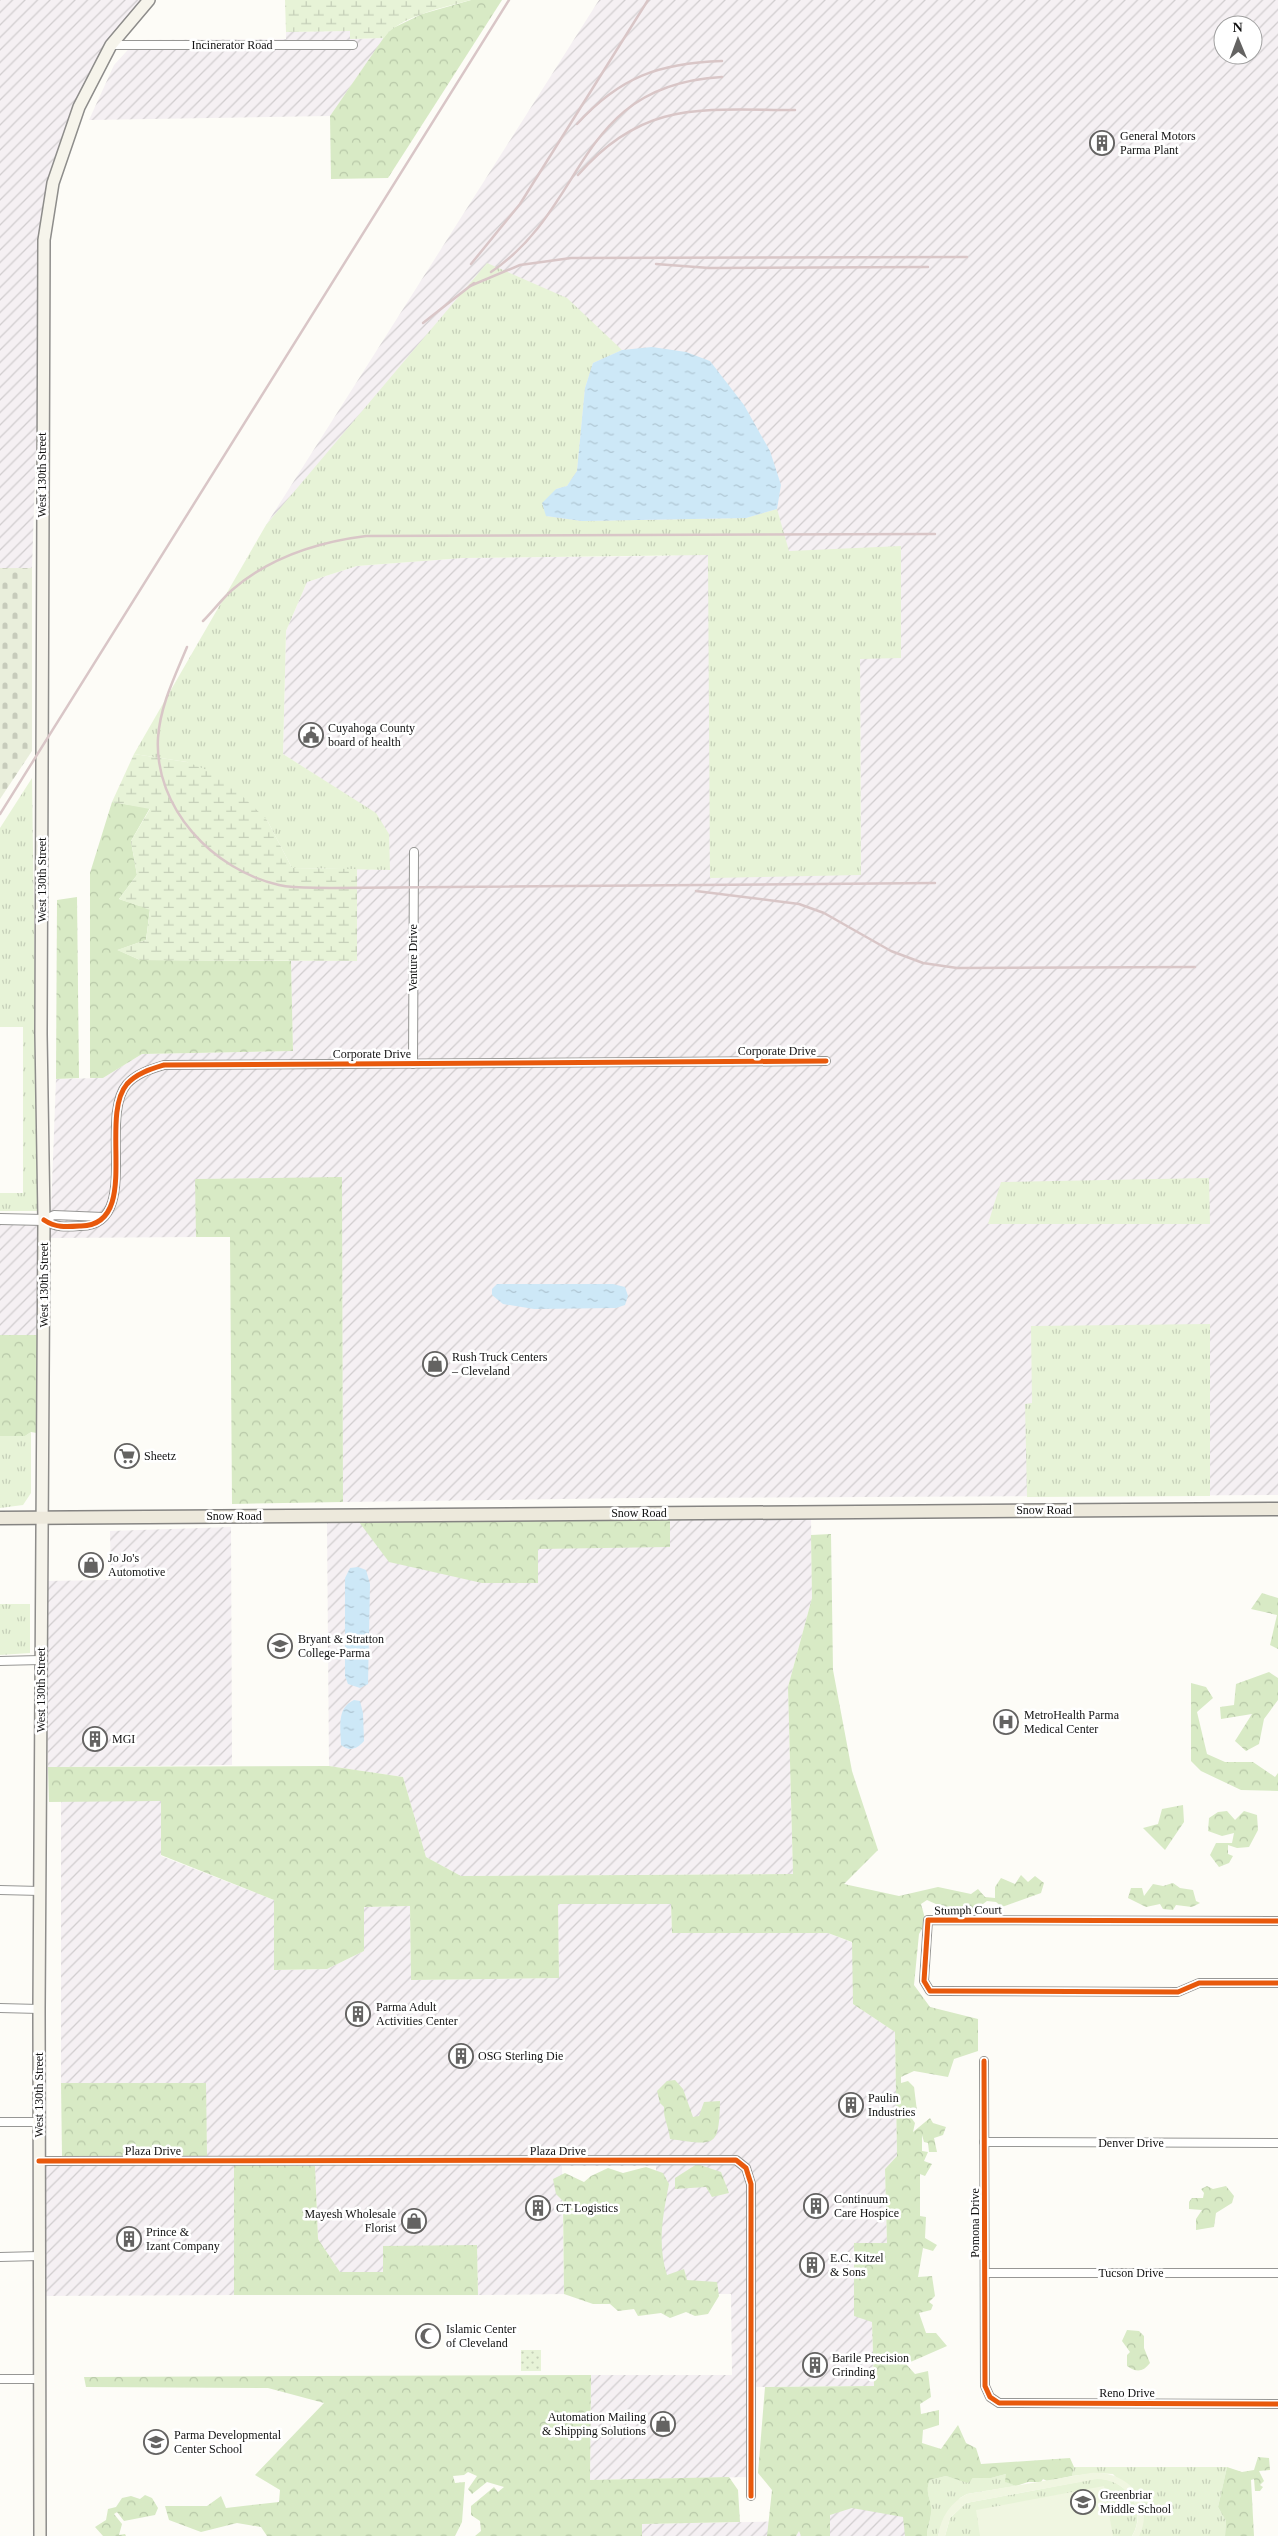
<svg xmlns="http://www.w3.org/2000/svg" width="1278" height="2536" viewBox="0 0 1278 2536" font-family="Georgia,serif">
  <defs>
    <pattern id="industrial-furrows" width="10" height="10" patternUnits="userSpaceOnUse" patternTransform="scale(1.25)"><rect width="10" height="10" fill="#f5f0f3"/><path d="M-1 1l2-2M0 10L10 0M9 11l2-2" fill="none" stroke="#d1cdcf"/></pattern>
    <pattern id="grass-tufts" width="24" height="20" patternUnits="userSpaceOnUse" patternTransform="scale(1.25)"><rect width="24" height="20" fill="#e7f3d7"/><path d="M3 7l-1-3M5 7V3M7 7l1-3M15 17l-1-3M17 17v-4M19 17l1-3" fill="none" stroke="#c5cfb8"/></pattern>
    <pattern id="forest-crowns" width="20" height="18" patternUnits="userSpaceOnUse" patternTransform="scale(1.25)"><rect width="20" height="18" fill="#d8eac5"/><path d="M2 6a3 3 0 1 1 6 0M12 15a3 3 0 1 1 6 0" fill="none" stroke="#b8c8a8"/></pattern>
    <pattern id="wetland-marsh" width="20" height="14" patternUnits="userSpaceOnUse" patternTransform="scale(1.25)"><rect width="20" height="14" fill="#e7f3d7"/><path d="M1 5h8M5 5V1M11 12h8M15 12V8" fill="none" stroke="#c5cfb8"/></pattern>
    <pattern id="cemetery-stones" width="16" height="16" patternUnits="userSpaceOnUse" patternTransform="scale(1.25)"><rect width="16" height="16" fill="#e9eedb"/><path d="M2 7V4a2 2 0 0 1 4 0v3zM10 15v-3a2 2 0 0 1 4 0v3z" fill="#c7cbbb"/></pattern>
    <pattern id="park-dots" width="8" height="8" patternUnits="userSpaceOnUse" patternTransform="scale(1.25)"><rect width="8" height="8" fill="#e7f3d7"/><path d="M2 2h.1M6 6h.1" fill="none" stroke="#c5cfb8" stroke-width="1.8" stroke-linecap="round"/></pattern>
    <pattern id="water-ripples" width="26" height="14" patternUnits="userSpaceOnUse" patternTransform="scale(1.25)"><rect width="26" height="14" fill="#cde8f7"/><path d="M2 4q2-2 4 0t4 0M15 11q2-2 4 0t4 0" fill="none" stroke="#afc6d3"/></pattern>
  </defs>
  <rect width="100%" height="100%" fill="#fdfcf7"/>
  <g fill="url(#industrial-furrows)" fill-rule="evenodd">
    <polygon points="0,0 146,0 103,53 44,205 32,568 0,568"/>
    <path d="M599,0h679v1495l-646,3 -289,4 -1,-324 -146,1v58l-146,1 6,-159 47,-1 39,-24 151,-3 -2,-90h66v-92l33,1 -15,-57 -92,-59 3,-123 21,-49 50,-16 106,-8 216,-2 -413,-31zM1223,25h30v30h-30zM708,555l152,103 1,216z"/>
    <polygon points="350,31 350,39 384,38 330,116 89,120 114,65 137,40 286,39 286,32"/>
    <polygon points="0,1221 41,1222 37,1335 0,1335"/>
    <polygon points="811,1517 812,1598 788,1687 793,1874 461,1876 426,1857 403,1777 329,1766 327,1523"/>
    <polygon points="231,1527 232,1765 48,1767 45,1581 111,1580 110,1531"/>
    <polygon points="61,1801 161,1801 161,1856 274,1900 275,1970 327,1969 364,1951 364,1907 410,1906 411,1980 559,1978 558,1904 671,1904 672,1933 828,1933 853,1943 853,2004 895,2032 897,2156 885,2169 887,2243 855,2243 872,2322 874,2386 747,2387 748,2477 590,2480 591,2375 732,2375 731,2294 659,2294 656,2166 562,2166 564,2294 478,2295 477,2246 383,2246 383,2273 340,2272 318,2239 315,2166 234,2165 234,2295 44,2296 45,2156 207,2156 205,2083 61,2083"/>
    <polygon points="919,2468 919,2536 642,2536 642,2524 798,2521"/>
  </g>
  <g fill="url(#grass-tufts)">
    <polygon points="487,263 567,298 622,350 593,363 585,388 577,471 567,486 556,489 546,516 582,521 746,518 777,509 789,551 901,546 901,658 860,659 861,875 710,878 708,555 463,558 357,566 307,582 286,631 283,754 376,813 389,834 390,870 292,868 267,820 187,762 134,754 266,525"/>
    <polygon points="32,778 38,1211 0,1211 0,1193 23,1193 23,1027 0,1027 0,828"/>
    <polygon points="1209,1178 1210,1224 988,1224 1001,1182"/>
    <polygon points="1210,1324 1210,1496 1027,1497 1025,1404 1032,1403 1031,1326"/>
    <polygon points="31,1432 31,1493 23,1505 0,1508 0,1436 25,1436"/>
    <polygon points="0,1604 30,1604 30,1653 0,1655"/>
    <polygon points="1074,2467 1227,2467 1218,2507 1226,2521 1225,2536 1139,2536 1143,2508 1113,2474 1097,2473 1072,2476"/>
    <path d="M1006,2474v8l10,4 -49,8 -7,4 -21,33 -1,5h-11c0,-9 4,-16 4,-24 1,-13 -7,-19 -1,-32l16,-4 22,6 5,-4h18z"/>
    <path d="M1094,2479c30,-3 55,29 38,57h-187l5,-18 16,-15z"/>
  </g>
  <g fill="url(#forest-crowns)">
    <polygon points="471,0 502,0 388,178 331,179 330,116 389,30 422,14"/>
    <polygon points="112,802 150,808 131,841 137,875 119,899 150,909 146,940 118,950 140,960 291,961 293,1051 142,1054 103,1078 90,1078 90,873"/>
    <polygon points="77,897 79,1078 56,1079 57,900"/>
    <polygon points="342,1177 343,1502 232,1504 230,1237 196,1237 195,1179"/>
    <polygon points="0,1335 37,1335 37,1433 31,1432 25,1436 0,1436"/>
    <polygon points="670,1519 670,1547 538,1549 538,1583 482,1583 389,1562 359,1522"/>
    <path d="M831,1534l2,136 19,101 26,79 -34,34 55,12 39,-9 33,7 7,-5 7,8 10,1v-11l6,-9 14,6 6,-9 7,7 7,-6 9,7 -3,10 -39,14 -6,-5 -9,-1c-22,18 -37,9 -60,-1l-6,4 5,18 -7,12 -5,51 16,22 48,12v32l-24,8 -6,18 -34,-6 -13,6v6l7,-2 6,6 3,24 -7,5 5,7 -2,9 17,-14 3,5 13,4 -3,8 -9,3 3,14h-8l-1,-9 -4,-1 -2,-7v16l6,1 -4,9 8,3 -7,12 -5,-2v42l6,1 -1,21 12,7 -4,6 -10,-3 -5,29 14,-1 3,20 -6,6 4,3 -2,5 -12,3 7,20h10l11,13 -41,18 9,10 13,-3 3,26 -11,7 1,10 18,-4v15l-16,5 -1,13 19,6 17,-24 8,18 10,5 5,16 89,-6 4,9 -2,9 -25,5 -4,-2 -2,3h-13l-12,4 -11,-4 1,-8 -15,4h-18l-5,5 -22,-7 -16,4c-6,13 2,19 1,32 0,8 -4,15 -4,24h-22l-2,-19 -51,-9 -22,7v21h-29l-2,-5 -3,5h-29l5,-46 -14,-17 7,-86 109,-1 -2,-64 -18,-6v-73h33l-2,-74 12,-13 -2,-124 -42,-28 -1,-62 -24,-9h-156l-1,-29h-113l1,74 -148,2 -1,-74 -46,1v44l-37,18 -53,1v-70l-113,-45v-54l-112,1 -1,-35 281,-1 74,11 23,80 35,19 332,-2 -5,-187 24,-89 -1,-63z"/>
    <polygon points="1262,1593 1278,1598 1278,1649 1270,1645 1277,1615 1251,1609"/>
    <polygon points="1269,1672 1278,1678 1278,1700 1264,1719 1259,1744 1246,1751 1235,1741 1252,1714 1221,1719 1220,1707 1234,1705 1236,1684"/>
    <polygon points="1191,1683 1206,1687 1213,1698 1197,1712 1207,1754 1225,1762 1253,1762 1275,1777 1278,1773 1278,1791 1241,1790 1201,1771 1191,1761"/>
    <polygon points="1183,1805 1184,1822 1165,1850 1143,1828 1158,1824 1162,1809"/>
    <polygon points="1227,1811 1235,1820 1244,1811 1257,1815 1258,1830 1249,1847 1237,1848 1228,1845 1228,1854 1233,1856 1229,1863 1219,1867 1210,1855 1216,1843 1232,1843 1234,1833 1222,1836 1208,1831 1209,1818 1218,1812"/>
    <polygon points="1173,1883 1180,1888 1193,1890 1196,1901 1200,1903 1192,1907 1176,1905 1173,1910 1163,1909 1160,1904 1146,1907 1128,1898 1131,1888 1142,1888 1144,1896 1153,1884 1163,1886"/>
    <path d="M675,2080l8,9 10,28 6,-1 5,-14 16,-1c-1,48 -5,44 -50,38 -1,-12 -7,-21 -6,-32l-4,-4 -3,-12 10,-10z"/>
    <polygon points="61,2083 206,2083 207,2156 62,2156"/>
    <polygon points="697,2164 721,2172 729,2193 712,2197 706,2187 675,2189 675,2178"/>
    <polygon points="234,2165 315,2166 318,2239 340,2272 383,2272 383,2246 477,2245 478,2295 234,2295"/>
    <path d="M646,2167l17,6 6,11c-6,31 -12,60 -2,91l17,-6 3,11 30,2 2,14 -11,18 -13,2 -9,-4 -16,6 -9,-5 -23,3 -4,-7 -16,2 -8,-7h-17l-29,-10 -1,-93 -7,-7 -3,-15 12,-6 19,9 7,-6 17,-8 15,5z"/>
    <polygon points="1207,2186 1213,2189 1226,2186 1234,2196 1232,2203 1216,2213 1214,2227 1196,2230 1196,2219 1202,2210 1189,2209 1189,2202 1192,2198 1203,2198 1204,2193 1201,2189"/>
    <path d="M1127,2330l12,1 5,5v12l6,15c-7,9 -13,10 -23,3v-11l3,-3 -8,-11z"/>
    <polygon points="591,2375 590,2480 729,2477 738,2490 740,2522 642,2524 642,2536 475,2536 481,2531 480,2521 471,2515 471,2506 494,2487 498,2492 504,2487 487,2482 472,2494 468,2489 477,2476 468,2472 464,2475 453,2476 455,2483 465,2482 462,2522 455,2536 267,2536 261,2527 237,2523 201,2532 169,2520 165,2506 207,2506 221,2496 226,2508 279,2502 280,2490 255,2475 324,2403 268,2388 86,2387 84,2377"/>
    <polygon points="1258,2457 1269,2458 1270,2470 1259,2471 1264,2481 1260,2485 1263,2487 1260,2491 1255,2491 1254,2479 1251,2480 1254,2536 1225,2536 1226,2521 1218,2507 1227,2467 1242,2472 1254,2470"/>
    <polygon points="145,2495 152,2498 158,2508 155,2515 124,2521 117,2512 114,2514 122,2524 119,2535 125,2534 126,2536 103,2536 95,2527 106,2520 108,2509 116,2507 122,2498 131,2496 140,2499"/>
  </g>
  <g fill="url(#wetland-marsh)">
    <path d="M285,0h186c-25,7 -72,16 -87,38l-34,1v-8l-64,1z"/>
    <polygon points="134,754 187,762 222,776 267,820 292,868 357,869 357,961 140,960 117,950 146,940 150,910 119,899 137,875 131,841 150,809 112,802"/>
  </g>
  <polygon fill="url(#cemetery-stones)" points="0,568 32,568 32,751 0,799"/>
  <rect fill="url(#park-dots)" x="521" y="2350" width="20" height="21"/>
  <g fill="#f0f6e1">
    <path d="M1091,2473c36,-3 65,29 48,63h-7c17,-27 -6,-57 -35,-57l-131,24 -16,15 -5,18h-7c3,-19 12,-33 29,-42z"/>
    <polygon points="1104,2486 1113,2536 980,2536 976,2510"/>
  </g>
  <g fill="url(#water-ripples)">
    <polygon points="652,347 686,352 710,361 744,405 770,451 781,485 777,509 746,518 582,521 546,516 542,503 556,489 567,486 577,471 585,388 593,363 622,350"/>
    <polygon points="497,1284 613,1284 625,1287 628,1296 625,1305 616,1308 534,1309 503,1304 492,1295 492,1289"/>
    <polygon points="358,1567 366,1570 370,1584 368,1684 360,1688 348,1684 345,1676 345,1578 350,1568"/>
    <path d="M354,1700l6,1 3,12 1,28c-7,8 -14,11 -23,4 0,-17 -5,-37 13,-45z"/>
  </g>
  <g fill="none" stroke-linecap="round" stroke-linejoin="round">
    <defs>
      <g id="minor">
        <polyline points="111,45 353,45"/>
        <polyline points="413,1064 414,852"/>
        <path d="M103,1217l-49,-2 -10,5c12,8 22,7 37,6 61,-1 17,-108 46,-142 10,-11 24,-15 37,-19l662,-4"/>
        <polyline points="0,1661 40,1660"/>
        <polyline points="0,1890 40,1891"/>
        <polyline points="1278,1921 928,1920 924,1981 930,1991 944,1991 1178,1992 1199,1983 1278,1983"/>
        <polyline points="0,2008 39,2009"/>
        <polyline points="984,2061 985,2386 990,2397 999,2403 1278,2404"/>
        <polyline points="0,2122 39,2122"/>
        <polyline points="984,2142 1278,2143"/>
        <polyline points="39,2161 736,2160 746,2168 751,2184 751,2496"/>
        <polyline points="0,2257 39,2256"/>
        <polyline points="985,2273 1278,2273"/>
        <polyline points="0,2379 40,2379"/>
      </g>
      <polyline id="tertiary" points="0,1219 44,1220"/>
      <polyline id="secondary" points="40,2536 39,2009 44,1220 41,1034 44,240 53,183 79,107 111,45 149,0"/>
      <polyline id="primary" points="0,1518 1278,1509"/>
    </defs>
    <use href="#minor" stroke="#979795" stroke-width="10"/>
    <use href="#tertiary" stroke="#979795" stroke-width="12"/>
    <use href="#secondary" stroke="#8e8d8b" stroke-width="14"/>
    <use href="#primary" stroke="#858482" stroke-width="15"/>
    <use href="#minor" stroke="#fffffe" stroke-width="8"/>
    <use href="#tertiary" stroke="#fffffe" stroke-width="10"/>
    <use href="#secondary" stroke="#f6f4eb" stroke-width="11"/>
    <use href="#primary" stroke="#ede9dc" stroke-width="12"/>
    <g stroke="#d9c6c7" stroke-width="2.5">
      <path d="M577,124c43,-47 82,-61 145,-63"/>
      <path d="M578,175c66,-76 125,-65 217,-65"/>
      <polyline points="471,264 520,204 648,0"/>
      <polyline points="656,264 709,268 928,267"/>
      <path d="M491,272c98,-66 84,-187 231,-195"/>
      <polyline points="470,286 520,265 571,258 967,257"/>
      <polyline points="423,323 474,283"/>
      <path d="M203,621c10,-10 19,-22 29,-31 37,-32 86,-48 134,-54l569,-2"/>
      <path d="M187,647c-12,29 -27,59 -29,91 -4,70 55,132 121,147 17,4 37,2 54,3l602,-5"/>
      <polyline points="0,814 509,0"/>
      <polyline points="696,891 799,904 824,913 891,951 923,963 957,968 1195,967"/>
    </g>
    <defs>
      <g id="cycleway">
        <path d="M44,1220c12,8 22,7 37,6 61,-1 17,-108 46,-142 10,-11 24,-15 37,-19l662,-4"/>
        <polyline points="1278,1921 928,1920 924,1981 930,1991 944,1991 1178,1992 1199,1983 1278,1983"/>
        <polyline points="984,2061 985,2386 990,2397 999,2403 1278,2404"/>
        <polyline points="39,2161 736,2160 746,2168 751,2184 751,2496"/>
      </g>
    </defs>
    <use href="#cycleway" stroke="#fff" stroke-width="8"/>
    <use href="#cycleway" stroke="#e8590c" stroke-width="5"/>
  </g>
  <defs>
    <symbol id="building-ring" viewBox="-11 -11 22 22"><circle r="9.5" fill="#fff" stroke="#646362" stroke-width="1.5"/><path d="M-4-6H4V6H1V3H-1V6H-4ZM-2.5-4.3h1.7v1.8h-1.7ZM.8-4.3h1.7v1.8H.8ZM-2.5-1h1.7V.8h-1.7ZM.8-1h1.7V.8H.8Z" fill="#646362"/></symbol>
    <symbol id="civic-ring" viewBox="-11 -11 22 22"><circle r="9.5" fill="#fff" stroke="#646362" stroke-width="1.5"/><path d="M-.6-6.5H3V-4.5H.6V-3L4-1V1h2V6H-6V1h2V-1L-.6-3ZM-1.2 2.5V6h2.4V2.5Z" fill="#646362"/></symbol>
    <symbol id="shop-ring" viewBox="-11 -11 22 22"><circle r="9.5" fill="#fff" stroke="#646362" stroke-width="1.5"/><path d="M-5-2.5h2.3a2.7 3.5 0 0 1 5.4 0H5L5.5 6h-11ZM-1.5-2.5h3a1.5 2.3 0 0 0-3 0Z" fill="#646362"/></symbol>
    <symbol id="supermarket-ring" viewBox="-11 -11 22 22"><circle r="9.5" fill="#fff" stroke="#646362" stroke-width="1.5"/><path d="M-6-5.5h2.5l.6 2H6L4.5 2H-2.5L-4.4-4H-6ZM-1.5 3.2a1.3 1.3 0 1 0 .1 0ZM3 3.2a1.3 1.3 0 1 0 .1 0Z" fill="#646362"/></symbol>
    <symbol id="university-ring" viewBox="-11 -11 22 22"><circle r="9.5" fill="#fff" stroke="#646362" stroke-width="1.5"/><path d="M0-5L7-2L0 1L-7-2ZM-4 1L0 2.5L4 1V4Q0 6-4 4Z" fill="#646362"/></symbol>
    <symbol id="hospital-ring" viewBox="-11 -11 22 22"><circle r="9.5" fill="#fff" stroke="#646362" stroke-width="1.5"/><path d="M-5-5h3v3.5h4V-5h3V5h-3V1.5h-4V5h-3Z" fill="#646362"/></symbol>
    <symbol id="mosque-ring" viewBox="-11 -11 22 22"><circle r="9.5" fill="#fff" stroke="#646362" stroke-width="1.5"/><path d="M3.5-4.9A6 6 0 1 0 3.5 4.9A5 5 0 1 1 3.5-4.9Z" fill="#646362"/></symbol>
    <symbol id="school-ring" viewBox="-11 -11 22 22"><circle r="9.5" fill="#fff" stroke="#646362" stroke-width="1.5"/><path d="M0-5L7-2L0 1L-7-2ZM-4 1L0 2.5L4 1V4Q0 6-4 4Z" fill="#646362"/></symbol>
  </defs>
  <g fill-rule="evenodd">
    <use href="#building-ring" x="1088" y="129" width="28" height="28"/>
    <use href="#civic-ring" x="297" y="721" width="28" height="28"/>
    <use href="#shop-ring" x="421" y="1350" width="28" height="28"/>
    <use href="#supermarket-ring" x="113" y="1442" width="28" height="28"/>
    <use href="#shop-ring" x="77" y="1551" width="28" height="28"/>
    <use href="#university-ring" x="266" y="1632" width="28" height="28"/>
    <use href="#hospital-ring" x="992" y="1708" width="28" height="28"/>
    <use href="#building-ring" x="81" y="1725" width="28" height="28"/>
    <use href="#building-ring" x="344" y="2000" width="28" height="28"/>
    <use href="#building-ring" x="447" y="2042" width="28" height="28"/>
    <use href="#building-ring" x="837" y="2091" width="28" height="28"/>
    <use href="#building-ring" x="802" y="2192" width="28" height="28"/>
    <use href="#building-ring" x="524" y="2194" width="28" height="28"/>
    <use href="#shop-ring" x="400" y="2207" width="28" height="28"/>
    <use href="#building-ring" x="115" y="2225" width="28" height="28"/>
    <use href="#building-ring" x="798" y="2251" width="28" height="28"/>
    <use href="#mosque-ring" x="414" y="2322" width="28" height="28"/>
    <use href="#building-ring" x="801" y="2351" width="28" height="28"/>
    <use href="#shop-ring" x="649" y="2410" width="28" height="28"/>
    <use href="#school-ring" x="142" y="2428" width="28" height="28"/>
    <use href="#school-ring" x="1069" y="2488" width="28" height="28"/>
  </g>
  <g text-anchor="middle" stroke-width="5" stroke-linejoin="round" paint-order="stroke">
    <g font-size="12" fill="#111" stroke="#fff">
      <text x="232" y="49">Incinerator Road</text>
      <text transform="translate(42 475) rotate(-90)" y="4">West 130th Street</text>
      <text transform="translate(42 880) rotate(-90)" y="4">West 130th Street</text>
      <text transform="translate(413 958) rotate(-90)" y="4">Venture Drive</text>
      <text x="777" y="1055">Corporate Drive</text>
      <text x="372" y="1058">Corporate Drive</text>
      <text transform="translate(44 1285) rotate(-90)" y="4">West 130th Street</text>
      <text x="1044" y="1514">Snow Road</text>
      <text x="639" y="1517">Snow Road</text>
      <text x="234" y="1520">Snow Road</text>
      <text transform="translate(41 1690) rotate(-90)" y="4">West 130th Street</text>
      <text transform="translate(968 1910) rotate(-1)" y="4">Stumph Court</text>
      <text transform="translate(39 2095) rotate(-90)" y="4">West 130th Street</text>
      <text x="1131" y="2147">Denver Drive</text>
      <text x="153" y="2155">Plaza Drive</text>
      <text x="558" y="2155">Plaza Drive</text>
      <text transform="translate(975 2223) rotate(-90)" y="4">Pomona Drive</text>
      <text x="1131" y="2277">Tucson Drive</text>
      <text x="1127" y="2397">Reno Drive</text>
    </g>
    <g font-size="12" fill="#111" stroke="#fff" text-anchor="start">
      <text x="1120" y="140">General Motors<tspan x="1120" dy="14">Parma Plant</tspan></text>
      <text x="328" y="732">Cuyahoga County<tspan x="328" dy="14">board of health</tspan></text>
      <text x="452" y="1361">Rush Truck Centers<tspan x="452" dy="14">– Cleveland</tspan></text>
      <text x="144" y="1460">Sheetz</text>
      <text x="108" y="1562">Jo Jo's<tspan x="108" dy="14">Automotive</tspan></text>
      <text x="298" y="1643">Bryant &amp; Stratton<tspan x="298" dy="14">College-Parma</tspan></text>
      <text x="1024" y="1719">MetroHealth Parma<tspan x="1024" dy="14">Medical Center</tspan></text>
      <text x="112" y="1743">MGI</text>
      <text x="376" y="2011">Parma Adult<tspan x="376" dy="14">Activities Center</tspan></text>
      <text x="478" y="2060">OSG Sterling Die</text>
      <text x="868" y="2102">Paulin<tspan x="868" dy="14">Industries</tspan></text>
      <text x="834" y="2203">Continuum<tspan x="834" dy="14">Care Hospice</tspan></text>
      <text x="556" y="2212">CT Logistics</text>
      <text x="396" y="2218" text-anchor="end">Mayesh Wholesale<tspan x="396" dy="14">Florist</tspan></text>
      <text x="146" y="2236">Prince &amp;<tspan x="146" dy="14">Izant Company</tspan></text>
      <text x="830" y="2262">E.C. Kitzel<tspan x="830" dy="14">&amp; Sons</tspan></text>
      <text x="446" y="2333">Islamic Center<tspan x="446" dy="14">of Cleveland</tspan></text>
      <text x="832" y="2362">Barile Precision<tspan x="832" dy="14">Grinding</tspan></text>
      <text x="646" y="2421" text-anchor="end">Automation Mailing<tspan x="646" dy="14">&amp; Shipping Solutions</tspan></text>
      <text x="174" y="2439">Parma Developmental<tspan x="174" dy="14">Center School</tspan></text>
      <text x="1100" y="2499">Greenbriar<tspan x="1100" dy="14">Middle School</tspan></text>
    </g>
  </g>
  <g transform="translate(1238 40) rotate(359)"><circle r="24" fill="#ffffff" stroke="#a0a0a0"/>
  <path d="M0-4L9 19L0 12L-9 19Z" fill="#646362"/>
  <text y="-8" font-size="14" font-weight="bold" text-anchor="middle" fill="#111111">N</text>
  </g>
</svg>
